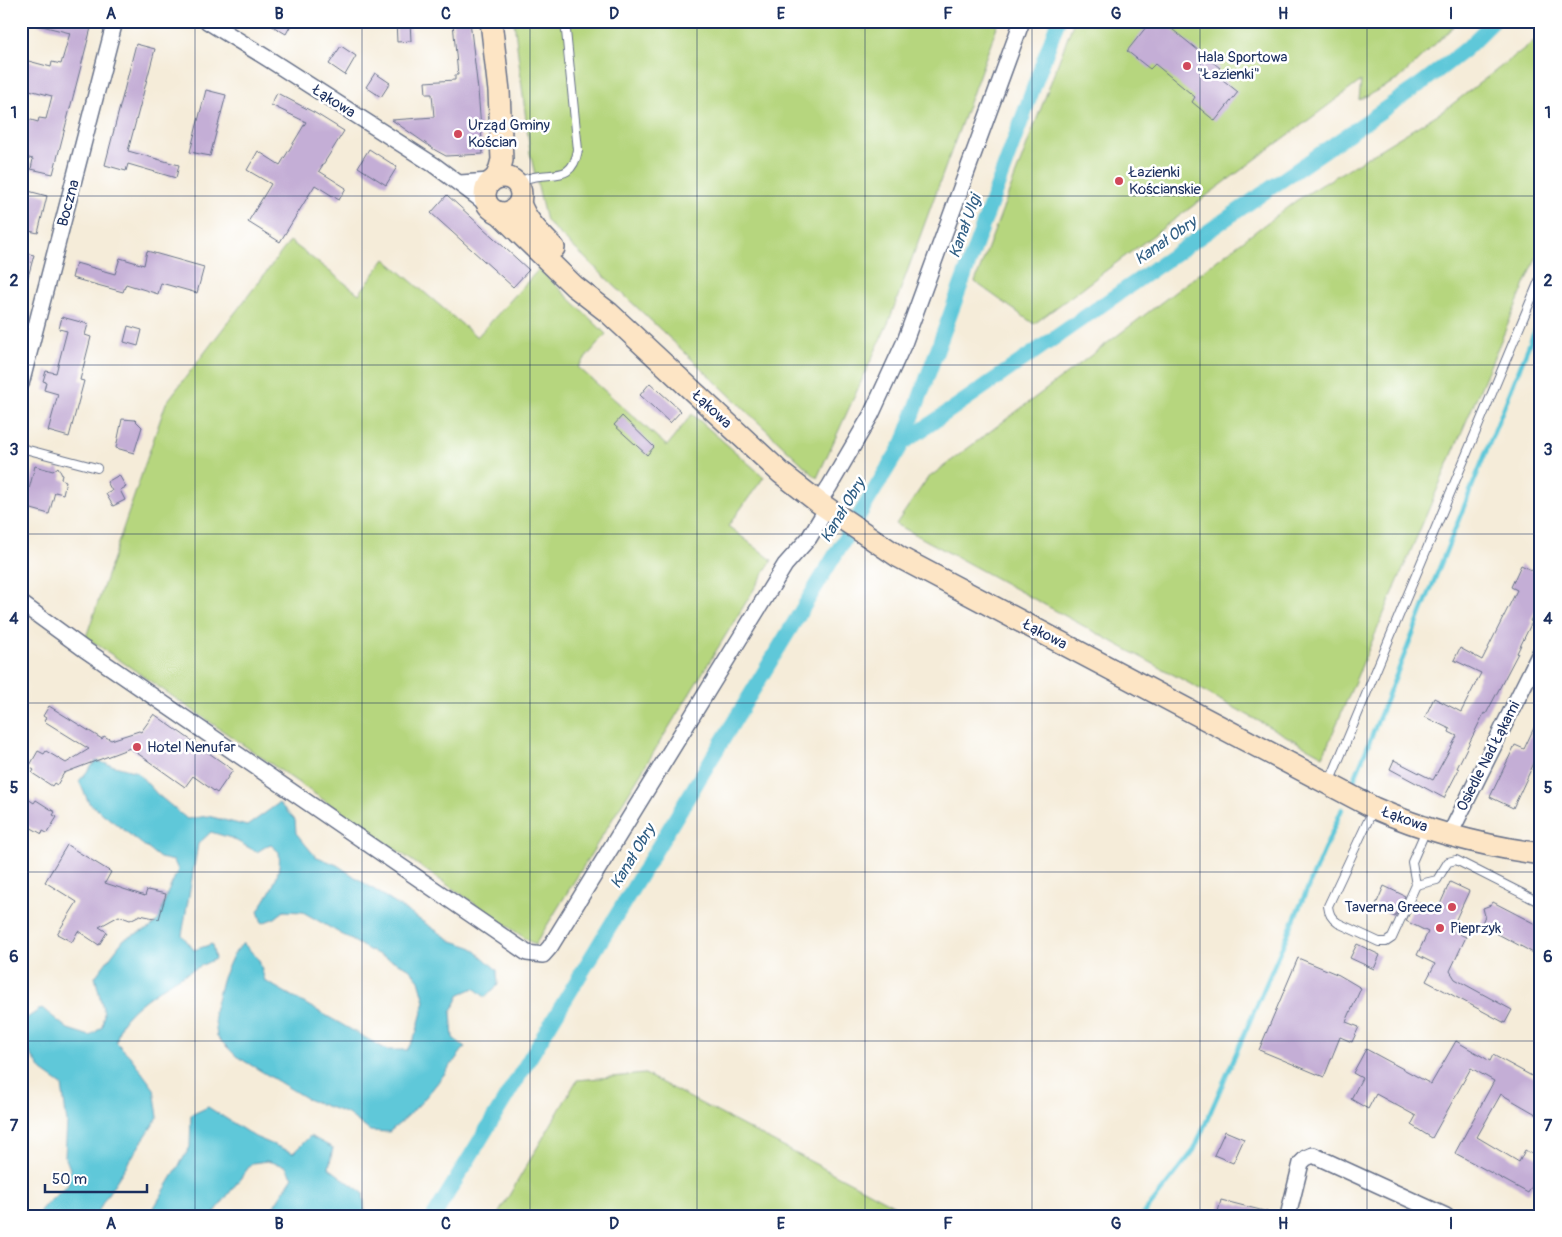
<svg xmlns="http://www.w3.org/2000/svg" width="1562" height="1237" viewBox="0 0 1562 1237" font-family="Pangolin,sans-serif">
  <rect width="100%" height="100%" fill="#fff"/>
  <filter id="ink" filterUnits="userSpaceOnUse"><feTurbulence type="fractalNoise" baseFrequency=".02" numOctaves="2"/><feDisplacementMap in="SourceGraphic" scale="10" xChannelSelector="R" yChannelSelector="G"/><feConvolveMatrix kernelMatrix="1 2 1 2 8 2 1 2 1" color-interpolation-filters="sRGB"/></filter>
  <filter id="wash" filterUnits="userSpaceOnUse"><feTurbulence type="fractalNoise" baseFrequency=".0096" numOctaves="4" result="noise"/><feDisplacementMap in="SourceGraphic" scale="20" xChannelSelector="R" yChannelSelector="G"/><feGaussianBlur stdDeviation="1.12" result="paint"/><feColorMatrix in="noise" values="0 0 0 0 0 0 0 0 0 0 0 0 0 0 0 0 0 1.4 0 .05"/><feComposite in="paint" operator="in"/></filter>
  <g filter="url(#wash)">
    <rect width="100%" height="100%" fill="#f5ecd9"/>
    <g fill="#b6d67e" stroke="#68826e">
      <polygon points="514,21 999,21 889,321 817,478 546,221 530,153"/>
      <polygon points="1074,21 1459,21 1399,79 1359,100 1361,81 1034,324 975,282"/>
      <polygon points="1534,41 1541,43 1541,247 1323,756 896,524 927,479 1297,200 1446,109"/>
      <polygon points="290,241 359,294 385,259 477,337 539,269 606,334 578,367 667,446 692,414 764,477 728,526 772,560 535,945 86,637 166,403"/>
      <polygon points="645,1074 914,1216 497,1216 577,1080"/>
    </g>
    <g fill="#5ec8d9" stroke="#3c7c9c">
      <path d="M96,761l41,11 20,22 30,25 21,-3 39,10 32,-23 16,17 1,13 19,23 22,9 115,76 19,6 26,23 1,15 -13,12 -11,-9 -14,6 -9,19 2,25 12,9c-25,32 -43,60 -76,85l-19,-1 -22,-17 -39,-14 -73,-44 -19,-19 -3,-25 8,-32 11,-25 10,-12 16,17 6,21 122,69h20l9,-16 9,-33 -6,-21 -10,-12 -40,-18 -66,-38 -19,-1 -9,7 -13,5 -4,-12c12,-19 24,-36 21,-59l-9,-8 -13,8 -26,-14 -20,-6 -13,12 -16,91 12,15 18,-6 3,15c-28,13 -76,39 -93,64 -3,5 -4,13 -6,19l14,14 24,33 4,28 -54,83 -8,16h-60l7,-9 25,-22 2,-16 -5,-13 2,-33 -5,-38 -20,-14 -21,-31v-18l21,-14 26,21 22,7 12,-9 2,-14 -9,-36 29,-38 26,-11 9,-9 8,-25 11,-24 -4,-9 -14,-3 -71,-55 -10,-22z"/>
      <polygon points="208,1107 255,1137 293,1153 310,1136 333,1148 329,1168 363,1193 365,1212 361,1216 267,1216 293,1177 285,1166 267,1161 252,1163 212,1216 149,1216 190,1147 191,1115"/>
    </g>
    <g fill="none" stroke-linecap="round" stroke-linejoin="round">
      <g stroke="#5ec8d9" stroke-width="4.5">
        <polyline points="1354,780 1541,315"/>
        <polyline points="1142,1216 1194,1150 1342,809"/>
      </g>
      <g stroke="#5ec8d9" stroke-width="15">
        <polyline points="903,443 1058,21"/>
        <polyline points="434,1216 903,443 1422,83 1466,49 1494,21"/>
      </g>
    </g>
    <g id="blocks">
      <g fill="#c4aed6">
        <polygon points="38,21 84,21 92,24 53,174 31,169 33,159 21,156 21,117 38,122 39,118 46,119 52,96 22,88 24,81 21,80 21,59 51,67 52,62 61,64 70,33 38,25"/>
        <polygon points="264,21 293,21 286,34"/>
        <polygon points="396,21 410,21 411,41 397,42"/>
        <polygon points="455,21 470,21 478,90 483,154 446,156 435,150 392,120 434,117 432,94 426,94 425,82 455,80 455,75 458,75 453,23"/>
        <polygon points="1151,21 1162,21 1220,68 1217,71 1225,78 1223,80 1238,92 1215,121 1192,102 1195,97 1155,64 1150,69 1127,51"/>
        <polygon points="136,44 155,49 128,151 179,165 176,178 128,164 126,171 105,165"/>
        <polygon points="341,46 356,56 345,75 329,64"/>
        <polygon points="375,73 390,83 381,97 366,87"/>
        <polygon points="206,90 226,95 210,156 190,152"/>
        <polygon points="277,93 315,113 344,131 319,171 346,188 339,200 315,185 280,242 248,222 271,184 247,170 258,151 280,165 306,122 271,105"/>
        <polygon points="369,149 397,167 386,185 358,167"/>
        <polygon points="21,189 47,196 38,233 21,229 27,203 21,201"/>
        <polygon points="447,195 529,270 513,287 431,213"/>
        <polygon points="147,251 204,267 197,293 161,283 158,294 126,284 123,292 72,278 76,263 115,274 120,258 144,265"/>
        <polygon points="21,252 34,255 25,288 21,287"/>
        <polygon points="62,317 88,324 85,335 91,337 80,380 84,381 69,437 48,431 58,394 44,390 46,382 43,381 46,371 56,373 67,331 59,329"/>
        <polygon points="128,326 142,330 138,346 124,342"/>
        <polygon points="650,383 681,411 670,423 640,395"/>
        <polygon points="622,416 654,447 647,455 614,425"/>
        <polygon points="122,419 135,420 142,427 134,453 116,448"/>
        <polygon points="35,466 53,471 58,467 62,475 61,479 66,481 63,494 55,492 49,514 21,506 21,492 28,493"/>
        <polygon points="119,475 126,487 120,490 125,500 113,506 106,494 112,491 107,482"/>
        <polygon points="1521,565 1541,575 1541,600 1530,621 1532,622 1517,653 1518,653 1486,714 1484,713 1457,768 1459,769 1444,798 1390,769 1394,760 1433,780 1457,736 1449,732 1450,729 1425,717 1434,698 1461,712 1481,673 1454,660 1460,648 1482,660 1517,590 1511,587"/>
        <polygon points="49,706 102,739 104,736 111,740 139,731 141,732 154,714 233,770 217,793 193,776 185,787 130,748 64,773 57,785 54,783 52,786 32,773 34,770 29,767 38,751 44,754 46,751 66,763 89,749 44,721 46,718 43,716"/>
        <polygon points="1541,713 1541,748 1513,808 1490,797 1515,745 1524,749"/>
        <polygon points="28,799 34,803 36,800 55,812 53,815 57,817 47,833 43,831 42,834 21,822 21,811"/>
        <polygon points="67,845 111,872 105,883 145,896 147,890 166,894 159,919 140,915 130,920 119,916 99,927 107,932 99,945 78,931 72,942 57,934 77,902 45,882"/>
        <polygon points="1450,882 1469,891 1451,930 1466,937 1450,971 1455,979 1512,1010 1505,1023 1426,981 1435,964 1417,955 1428,932 1406,921 1415,901 1437,911"/>
        <polygon points="1384,886 1405,896 1395,917 1375,907"/>
        <polygon points="1493,902 1541,927 1541,957 1481,925 1485,916 1483,908 1491,905"/>
        <polygon points="1357,944 1380,955 1374,969 1350,958"/>
        <polygon points="1298,958 1339,975 1361,988 1346,1022 1359,1027 1352,1042 1340,1037 1324,1077 1259,1050"/>
        <polygon points="1456,1041 1490,1061 1493,1055 1541,1081 1541,1117 1501,1094 1477,1137 1519,1162 1525,1150 1541,1159 1541,1172 1528,1193 1455,1153 1494,1081 1471,1068 1432,1138 1411,1125 1416,1116 1376,1094 1368,1109 1351,1099 1362,1078 1353,1073 1366,1049 1431,1084"/>
        <polygon points="1225,1131 1244,1139 1233,1163 1214,1155"/>
        <polygon points="1221,1200 1268,1212 1268,1216 1217,1216"/>
      </g>
    </g>
  </g>
  <g filter="url(#ink)">
    <use href="#blocks" fill-opacity="0" stroke="#677189" stroke-width="1"/>
    <g fill="none" stroke-linecap="round" stroke-linejoin="round">
      <defs>
        <g id="lane">
          <path d="M518,184c3,-2 7,-5 11,-6 24,-7 43,5 49,-28l-13,-129"/>
          <polyline points="21,448 97,468"/>
          <polyline points="1329,783 1541,276"/>
          <path d="M1373,810l-45,96c1,8 3,12 10,17l41,19h7l6,-4 24,-53 -4,-23 14,-32"/>
          <polyline points="1416,885 1437,880 1448,862 1456,860 1541,903"/>
        </g>
        <g id="street">
          <polyline points="207,21 270,60 434,165 488,205"/>
          <polyline points="460,183 490,181"/>
          <polyline points="21,384 115,21"/>
          <polyline points="818,502 829,487 871,415 905,341 1022,21"/>
          <polyline points="21,603 84,649 527,953 543,955 550,947 785,565 809,538 827,508"/>
          <polyline points="1450,834 1541,651"/>
          <polyline points="1288,1216 1301,1163 1306,1158 1313,1155 1446,1216"/>
        </g>
        <g id="secondary">
          <polyline points="491,21 499,91 502,160 499,171 496,178"/>
          <circle cx="503" cy="195" r="18"/>
          <path d="M520,203c6,18 21,32 34,45"/>
          <path d="M498,212l76,74 35,27 172,160 37,29 81,55 475,251c52,23 110,38 167,46"/>
        </g>
      </defs>
      <use href="#lane" stroke="#677189" stroke-width="10"/>
      <use href="#street" stroke="#677189" stroke-width="18"/>
      <use href="#secondary" stroke="#677189" stroke-width="24"/>
      <use href="#lane" stroke="#fff" stroke-width="8"/>
      <use href="#street" stroke="#fff" stroke-width="15"/>
      <use href="#secondary" stroke="#fde5c5" stroke-width="21"/>
    </g>
  </g>
  <path fill="none" stroke="#1b2f5e" stroke-width="1" stroke-opacity="0.55" d="M195,21v1195M362,21v1195M530,21v1195M697,21v1195M865,21v1195M1032,21v1195M1200,21v1195M1367,21v1195M21,196h1520M21,365h1520M21,534h1520M21,703h1520M21,872h1520M21,1041h1520"/>
  <g fill="#d1495b" stroke="#fff" stroke-width="2">
    <circle cx="1187" cy="66" r="5"/>
    <circle cx="458" cy="134" r="5"/>
    <circle cx="1119" cy="181" r="5"/>
    <circle cx="137" cy="747" r="5"/>
    <circle cx="1452" cy="907" r="5"/>
    <circle cx="1440" cy="928" r="5"/>
  </g>
  <g text-anchor="middle" stroke-width="5" stroke-linejoin="round" paint-order="stroke">
    <g font-size="15" fill="#1b2f5e" stroke="#fff" text-anchor="start">
      <text x="1197" y="62">Hala Sportowa<tspan x="1197" dy="17">"Łazienki"</tspan></text>
      <text x="468" y="130">Urząd Gminy<tspan x="468" dy="17">Kościan</tspan></text>
      <text x="1129" y="177">Łazienki<tspan x="1129" dy="17">Kościanskie</tspan></text>
      <text x="147" y="752">Hotel Nenufar</text>
      <text x="1442" y="912" text-anchor="end">Taverna Greece</text>
      <text x="1450" y="933">Pieprzyk</text>
    </g>
    <g font-size="15" fill="#1b2f5e" stroke="#fff">
      <text transform="translate(334 101) rotate(33)" y="5">Łąkowa</text>
      <text transform="translate(68 203) rotate(-75)" y="5">Boczna</text>
      <text transform="translate(712 409) rotate(43)" y="5">Łąkowa</text>
      <text transform="translate(1045 634) rotate(28)" y="5">Łąkowa</text>
      <text transform="translate(1488 756) rotate(-63)" y="5">Osiedle Nad Łąkami</text>
      <text transform="translate(1405 819) rotate(20)" y="5">Łąkowa</text>
    </g>
    <g font-size="16" font-style="italic" fill="#2f5d83" stroke="#fff">
      <text transform="translate(964 226) rotate(-70)" y="6">Kanał Ulgi</text>
      <text transform="translate(1165 240) rotate(-35)" y="6">Kanał Obry</text>
      <text transform="translate(842 510) rotate(-59)" y="6">Kanał Obry</text>
      <text transform="translate(632 856) rotate(-59)" y="6">Kanał Obry</text>
    </g>
  </g>
  <rect width="1562" height="1237" fill="none" stroke="#fff" stroke-width="55"/>
  <path d="M45 1184v8h102v-8" fill="none" stroke="#1b2f5e" stroke-width="2.5"/>
  <text x="52" y="1184" font-size="15" fill="#1b2f5e" stroke="#ffffff" stroke-width="4" paint-order="stroke">50 m</text>
  <rect x="28" y="28" width="1506" height="1182" fill="none" stroke="#1b2f5e" stroke-width="2"/>
  <g font-size="16" text-anchor="middle" font-weight="bold" fill="#1b2f5e">
    <text x="111" y="19">A</text>
    <text x="279" y="19">B</text>
    <text x="446" y="19">C</text>
    <text x="614" y="19">D</text>
    <text x="781" y="19">E</text>
    <text x="948" y="19">F</text>
    <text x="1116" y="19">G</text>
    <text x="1283" y="19">H</text>
    <text x="1451" y="19">I</text>
    <text x="14" y="118">1</text>
    <text x="1548" y="118">1</text>
    <text x="14" y="286">2</text>
    <text x="1548" y="286">2</text>
    <text x="14" y="455">3</text>
    <text x="1548" y="455">3</text>
    <text x="14" y="624">4</text>
    <text x="1548" y="624">4</text>
    <text x="14" y="793">5</text>
    <text x="1548" y="793">5</text>
    <text x="14" y="962">6</text>
    <text x="1548" y="962">6</text>
    <text x="14" y="1131">7</text>
    <text x="1548" y="1131">7</text>
    <text x="111" y="1229">A</text>
    <text x="279" y="1229">B</text>
    <text x="446" y="1229">C</text>
    <text x="614" y="1229">D</text>
    <text x="781" y="1229">E</text>
    <text x="948" y="1229">F</text>
    <text x="1116" y="1229">G</text>
    <text x="1283" y="1229">H</text>
    <text x="1451" y="1229">I</text>
  </g>
</svg>
